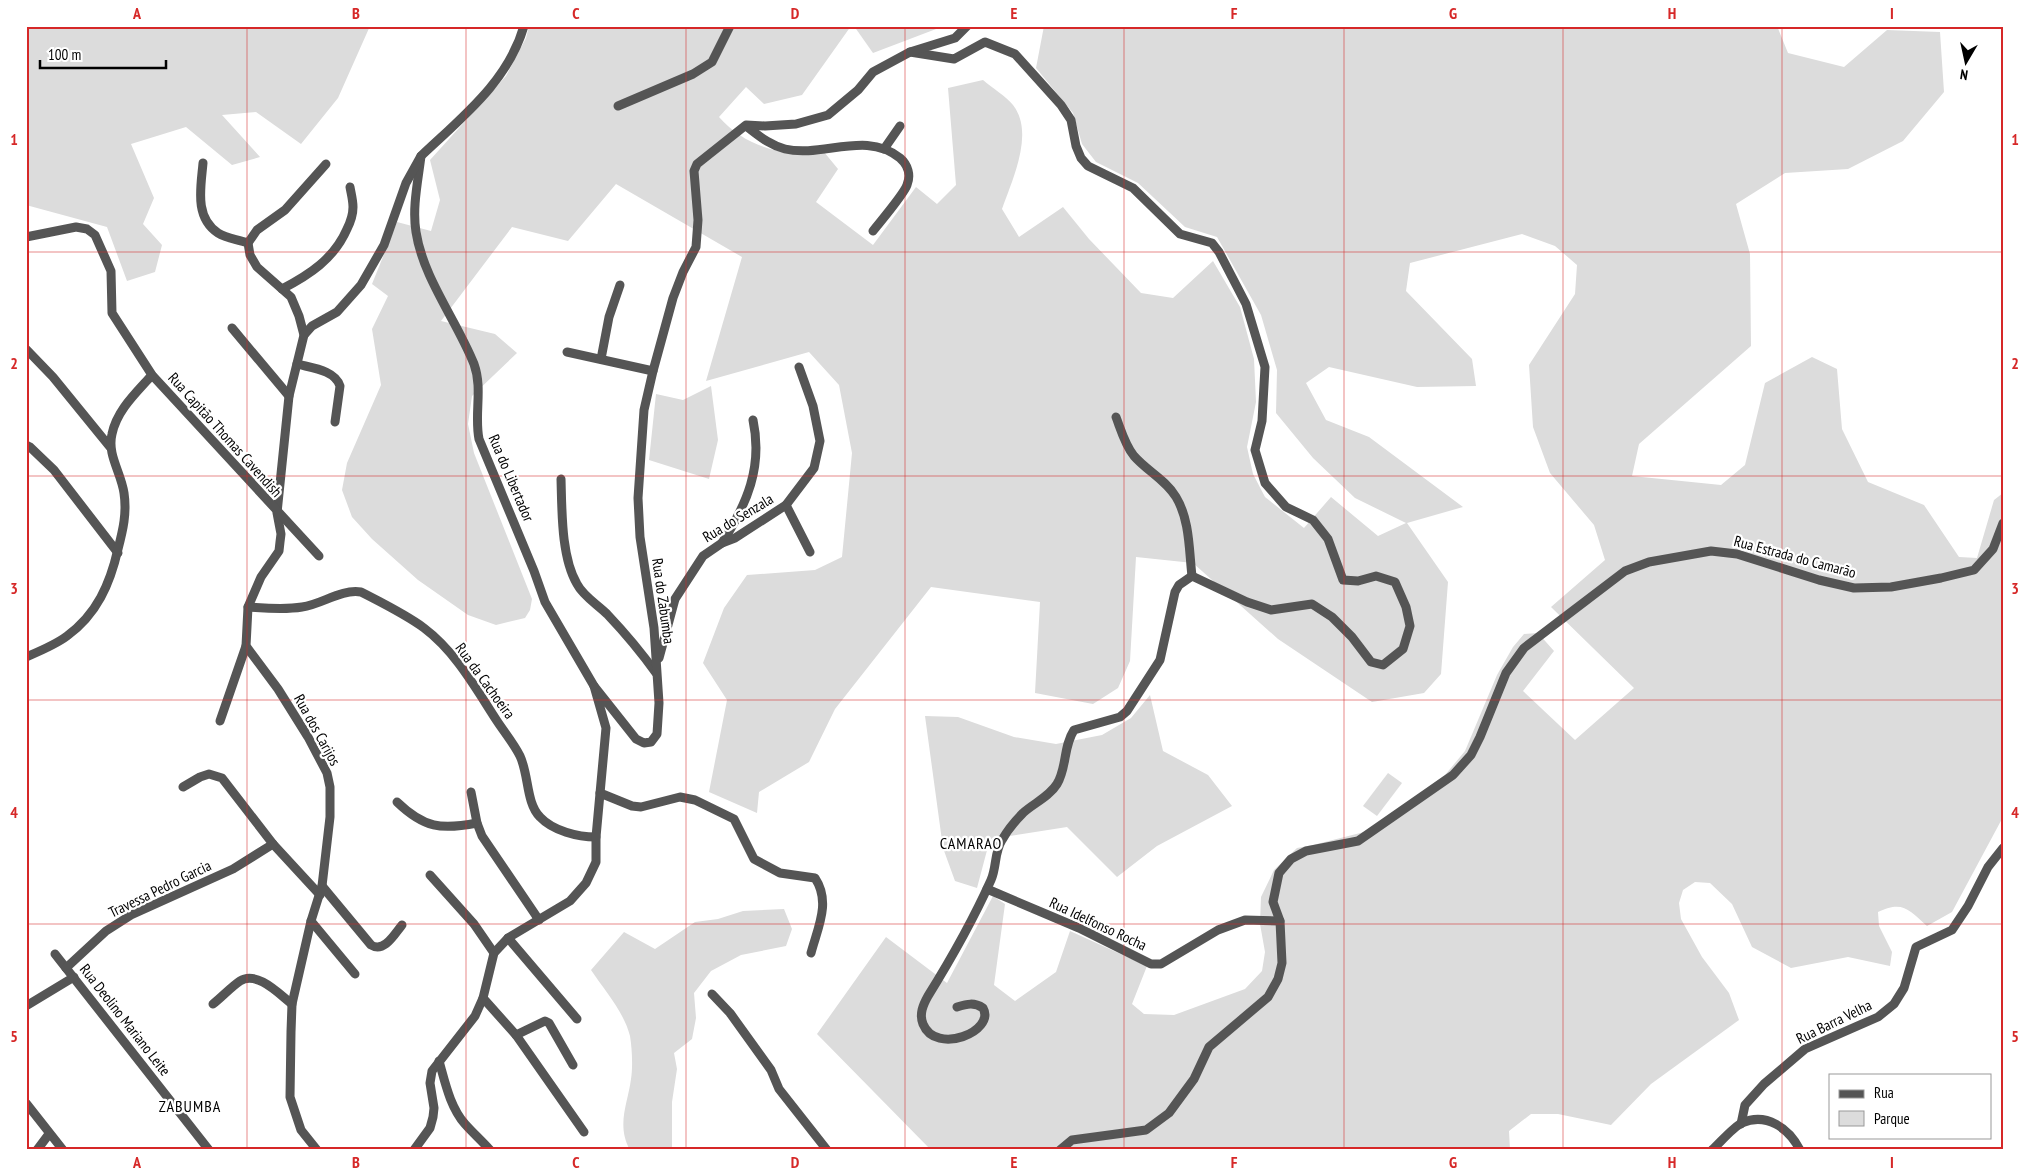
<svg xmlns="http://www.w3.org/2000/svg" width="2029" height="1176" viewBox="0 0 2029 1176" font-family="'PT Sans Narrow',sans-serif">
  <rect width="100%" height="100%" fill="#fff"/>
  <g fill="#dcdcdc">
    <polygon points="26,26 370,26 338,98 301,144 256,112 222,115 260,157 232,165 186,127 131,144 154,198 143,224 162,245 155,272 127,281 107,227 26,205"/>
    <path d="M529,26h322l-49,69 -38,9 -18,-17 -27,30c26,30 67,41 105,35l14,17 -22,33 57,43 43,-58 21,17 19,-19 -8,-97 35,-8c9,8 23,16 30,25 22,28 -1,75 -11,104l17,28 44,-30 26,32 52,54 32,5 40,-37 27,46 14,52 2,43 -9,45 6,27 12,23 39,31 27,-31 47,39 28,-13 -51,-25 -42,-40 -37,-45 1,-43 -16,-55 -44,-78 -32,-10 -47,-44 -42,-21 -14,-18 -9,-31 -37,-45 8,-42h733l11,27 56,14 43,-37 53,2 4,60 -41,49 -55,28 -63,4 -49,31 14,50 1,92 -112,98 -7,32 89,9 24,-20 20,-82 47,-26 25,12 5,60 26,53 56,23 35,52 18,1 17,-58 9,-7v324l-51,95 -25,14c-18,-16 -24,-26 -49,-14l1,14 13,26 -2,14 -42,-9 -57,11 -39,-21 -20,-43 -22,-21 -15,-1 -12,8 -4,13 2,16 21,38 27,36 10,27 -88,64 -40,41 -53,-11h-27l-22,17 1,19h-583l2,-2 -112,-114 69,-97 61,46 46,-87 12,8 -11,81 21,16 41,-29 14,-41 77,35 -15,38 12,10 30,1 71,-26 17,-18 3,-19 -5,-28 1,-27 13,-27 23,-22 16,-3 55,-14 77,-56 20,-24 32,-76 16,-28 11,-13 14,-1 16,18 -31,40 52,49 59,-52 -83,-81 54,-47 -11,-35 -44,-52 -17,-46 -4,-62 46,-71 2,-29 -22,-19 -33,-12 -112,29 -4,28 66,68 4,27 -59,1 -88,-20 -23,16 20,37 43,17 94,70 -56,16 41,59 -7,92 -17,19 -52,9 -94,-63 -85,-76 -57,-6 -6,104 -12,27 -25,16 -58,-11 5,-91 -109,-15 -96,122 -26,53 -50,30 -2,21 -48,-21 18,-92 -24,-37 21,-55 23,-33 68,-5 27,-13 10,-104 -13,-68 -30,-33 -103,29 36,-124 -126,-73 -48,57 -56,-14 -71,94 54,13 22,19 -45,43 -4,28 6,29 58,146 -2,11 -5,8 -29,7 -28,-10 -50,-35 -46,-41 -20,-22 -10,-27 5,-27 34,-78 -9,-56 16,-33 -16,-12 25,-62 34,9 9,-31 -10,-40 76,-84 20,-38z"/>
    <polygon points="854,26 944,26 873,53"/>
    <polygon points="711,386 718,440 709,479 649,460 656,394 683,400"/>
    <polygon points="1150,695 1163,751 1208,775 1232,806 1157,846 1117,877 1067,827 990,839 977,888 955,881 943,848 925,716 958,717 1014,737 1056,744 1102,735 1131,718"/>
    <polygon points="1388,773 1402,783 1377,816 1363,806"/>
    <path d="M784,909l8,20 -6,17 -45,9 -30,16 -17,22 2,25 -4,21 -18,14 3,16 -5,33v48h-42c-14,-25 -2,-47 1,-71 2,-12 1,-31 -1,-43 -6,-24 -25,-45 -39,-66l33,-38 31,17 40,-27 23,-3 25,-8z"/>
  </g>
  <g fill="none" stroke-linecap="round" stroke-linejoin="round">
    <g stroke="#555" stroke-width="9">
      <path d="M910,52l44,7 31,-17 30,12 46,51 10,15 5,26 5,12 7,8 45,22 47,46 32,9 7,9 27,52 19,63 -3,54 -7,29 10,33 21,24 27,13 15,19 15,41 15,1 18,-5 19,6 11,25 4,19 -7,23 -20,16 -12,-3 -19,-25 -20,-20 -20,-13 -41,6 -24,-8 -55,-26 -13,9 -4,7 -15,68 -33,51 -7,6 -46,13c-11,17 -7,38 -17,54 -8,13 -23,19 -34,29 -8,8 -16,18 -21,27 -8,13 -5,26 -11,40 -18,40 -40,79 -63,116 -5,9 -9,18 -5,28 13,32 73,7 60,-16 -9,-6 -16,-4 -26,-1"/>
      <polyline points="618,106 693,74 712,62 730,26"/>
      <path d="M746,126c12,9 23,19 39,23 38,9 81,-19 115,9 8,7 11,17 7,27 -3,9 -27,37 -34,46"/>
      <polyline points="884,149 900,126"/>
      <path d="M421,156c-3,25 -9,52 -5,76 7,46 41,89 58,132 9,25 0,50 5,75l55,132 11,31 49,84"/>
      <path d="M203,163c-2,24 -9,54 15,70 9,6 20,6 30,10l2,12 7,12 34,30 8,19 5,19 -15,61 -12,117 4,21 -1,8 -1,9 -18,26 -13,30 -2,39 32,43 30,48 19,36 3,14v30l-8,69 -11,35 -19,83 -1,28 -1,65 11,33 16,20"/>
      <polyline points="26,237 76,227 87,229 95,235 111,271 112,313 152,375 319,556"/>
      <polyline points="248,243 257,230 285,210 326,164"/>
      <path d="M282,289c27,-14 52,-30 65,-60 3,-6 6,-15 6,-22 0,-7 -2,-14 -3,-20"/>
      <polyline points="232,328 289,396"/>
      <path d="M304,335l8,-9 25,-14 24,-27 23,-40 22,-62 15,-27c40,-38 87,-74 103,-130"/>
      <polyline points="26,349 53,377 110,447"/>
      <polyline points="567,352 653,371"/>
      <polyline points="601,359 609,317 620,285"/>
      <path d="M297,364c15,4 38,6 43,22l-5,36"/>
      <path d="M1116,417c5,13 9,28 18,39 13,15 31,23 42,41 14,23 13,54 16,79"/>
      <polyline points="26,445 30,447 54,470 118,553"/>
      <path d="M561,479c1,31 0,78 16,105 6,12 21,21 30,30 18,19 34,38 49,59"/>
      <polyline points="786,505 810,552"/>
      <path d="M722,543c25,-39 41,-76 31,-123"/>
      <path d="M248,607c17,1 36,3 54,0 21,-3 38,-18 59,-15 21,11 44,22 63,36 32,24 52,61 73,93 8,12 17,23 23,35 9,19 6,47 20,61 13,14 38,20 56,20"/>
      <path d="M26,657c14,-6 29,-12 41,-21 30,-22 43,-52 51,-87 5,-19 9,-36 6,-56 -3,-21 -17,-38 -12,-59 5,-24 24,-41 40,-59"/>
      <polyline points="659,658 675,599 703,556 722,543 735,538 786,505 814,468 820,441 813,406 799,367"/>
      <polyline points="220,721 246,646"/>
      <polyline points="183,787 200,777 209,774 222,778 273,844 320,895"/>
      <polyline points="471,792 477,823 482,836 539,920"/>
      <path d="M600,793l32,13 9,1 39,-10 15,3 39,19 20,40 26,14 35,5c16,24 3,49 -4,75"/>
      <path d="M397,802c27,26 44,28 80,21"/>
      <polyline points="430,875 474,924 494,953"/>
      <path d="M322,886l49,59c13,8 23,-10 31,-20"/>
      <polyline points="987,889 1079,928 1151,964 1161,964 1218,930 1245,920 1280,921"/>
      <polyline points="311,921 355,974"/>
      <polyline points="508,938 577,1019"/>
      <polyline points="55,954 209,1150"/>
      <polyline points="66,968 106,931 131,915 233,869 273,844"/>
      <polyline points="712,994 730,1013 771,1070 779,1089 827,1150"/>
      <polyline points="483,998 516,1035 584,1132"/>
      <path d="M213,1004c9,-7 18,-17 27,-23 17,-11 40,14 52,23"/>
      <polyline points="26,1006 74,977"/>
      <polyline points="516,1035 545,1021 549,1023 573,1065"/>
      <path d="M439,1061c6,21 11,46 26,63 8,9 17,17 25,26"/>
      <polyline points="26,1103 63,1150"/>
      <polyline points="1741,1124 1745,1105 1764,1084 1805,1049 1878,1017 1894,1004 1904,988 1916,947 1952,930 1968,906 1988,867 2003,848"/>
      <polyline points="37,1150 49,1134"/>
      <polyline points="414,1150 430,1128 433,1117 434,1108 430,1083 432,1071 475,1016 483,998 494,953 508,938 570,901 586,883 596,862 596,837 606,728 594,686 636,739 644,743 651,742 657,734 659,703 654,628 640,537 638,498 644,410 653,371 673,298 683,272 696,247 698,220 694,171 697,164 746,125 765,126 796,124 828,115 858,90 873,72 910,52 955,38 967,26"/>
      <polyline points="1060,1150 1072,1140 1146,1130 1169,1113 1194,1079 1209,1047 1268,997 1278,979 1282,963 1280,921 1273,902 1279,873 1291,859 1306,851 1358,841 1453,775 1471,755 1480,737 1506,673 1524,648 1625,571 1649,562 1711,551 1737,554 1819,580 1854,588 1891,587 1941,578 1974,570 1993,549 2003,523"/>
      <path d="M1712,1150c8,-7 21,-23 30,-27 24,-11 47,5 58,27"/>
    </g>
  </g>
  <path fill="none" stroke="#d62828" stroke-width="1" stroke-opacity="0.55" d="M247,26v1124M466,26v1124M686,26v1124M905,26v1124M1124,26v1124M1344,26v1124M1563,26v1124M1782,26v1124M26,252h1977M26,476h1977M26,700h1977M26,924h1977"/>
  <g text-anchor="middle" stroke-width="4.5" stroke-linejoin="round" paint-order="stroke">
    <g font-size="15" fill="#000" stroke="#fff">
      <text transform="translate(225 435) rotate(48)" y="5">Rua Capitão Thomas Cavendish</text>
      <text transform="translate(511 478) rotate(67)" y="5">Rua do Libertador</text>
      <text transform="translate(738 518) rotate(-31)" y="5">Rua do Senzala</text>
      <text transform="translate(1795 557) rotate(15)" y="5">Rua Estrada do Camarão</text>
      <text transform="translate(663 601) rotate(82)" y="5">Rua do Zabumba</text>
      <text transform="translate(485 681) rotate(54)" y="5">Rua da Cachoeira</text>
      <text transform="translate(317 730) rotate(61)" y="5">Rua dos Carijos</text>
      <text transform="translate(160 889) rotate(-26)" y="5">Travessa Pedro Garcia</text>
      <text transform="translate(1098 924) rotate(25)" y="5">Rua Idelfonso Rocha</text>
      <text transform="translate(125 1020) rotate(52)" y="5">Rua Deolino Mariano Leite</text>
      <text transform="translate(1834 1022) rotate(-26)" y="5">Rua Barra Velha</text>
    </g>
    <g font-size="16" letter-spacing="1" fill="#000" stroke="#fff">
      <text x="971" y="849">CAMARAO</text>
      <text x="190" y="1112">ZABUMBA</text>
    </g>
  </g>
  <rect width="2029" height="1176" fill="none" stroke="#ffffff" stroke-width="55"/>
  <rect x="1829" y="1074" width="162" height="65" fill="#ffffff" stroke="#999999"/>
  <rect x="1839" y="1090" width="25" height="8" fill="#555555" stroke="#999999"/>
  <text x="1874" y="1098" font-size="15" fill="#000000">Rua</text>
  <rect x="1839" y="1111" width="25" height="15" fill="#dcdcdc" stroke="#999999"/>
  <text x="1874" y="1124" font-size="15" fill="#000000">Parque</text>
  <g transform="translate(1966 62) rotate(189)" stroke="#ffffff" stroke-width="4" paint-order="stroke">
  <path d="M0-4L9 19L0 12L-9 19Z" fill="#000000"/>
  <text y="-8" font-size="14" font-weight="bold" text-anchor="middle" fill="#000000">N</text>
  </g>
  <path d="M40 60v8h126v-8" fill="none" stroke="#000000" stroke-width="2.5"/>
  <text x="48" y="60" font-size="15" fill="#000000" stroke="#ffffff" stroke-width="4" paint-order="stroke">100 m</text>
  <rect x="28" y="28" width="1974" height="1120" fill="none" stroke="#d62828" stroke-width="2"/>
  <g font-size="16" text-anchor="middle" font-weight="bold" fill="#d62828">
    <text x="137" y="19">A</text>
    <text x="356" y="19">B</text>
    <text x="576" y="19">C</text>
    <text x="795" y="19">D</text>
    <text x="1014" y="19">E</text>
    <text x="1234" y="19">F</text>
    <text x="1453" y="19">G</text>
    <text x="1672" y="19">H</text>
    <text x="1892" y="19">I</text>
    <text x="14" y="145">1</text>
    <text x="2015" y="145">1</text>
    <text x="14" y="369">2</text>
    <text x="2015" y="369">2</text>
    <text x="14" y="594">3</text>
    <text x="2015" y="594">3</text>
    <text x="14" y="818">4</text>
    <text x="2015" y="818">4</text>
    <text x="14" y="1042">5</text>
    <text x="2015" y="1042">5</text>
    <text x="137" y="1168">A</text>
    <text x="356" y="1168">B</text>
    <text x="576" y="1168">C</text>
    <text x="795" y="1168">D</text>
    <text x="1014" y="1168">E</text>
    <text x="1234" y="1168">F</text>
    <text x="1453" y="1168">G</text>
    <text x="1672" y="1168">H</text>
    <text x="1892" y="1168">I</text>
  </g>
</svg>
